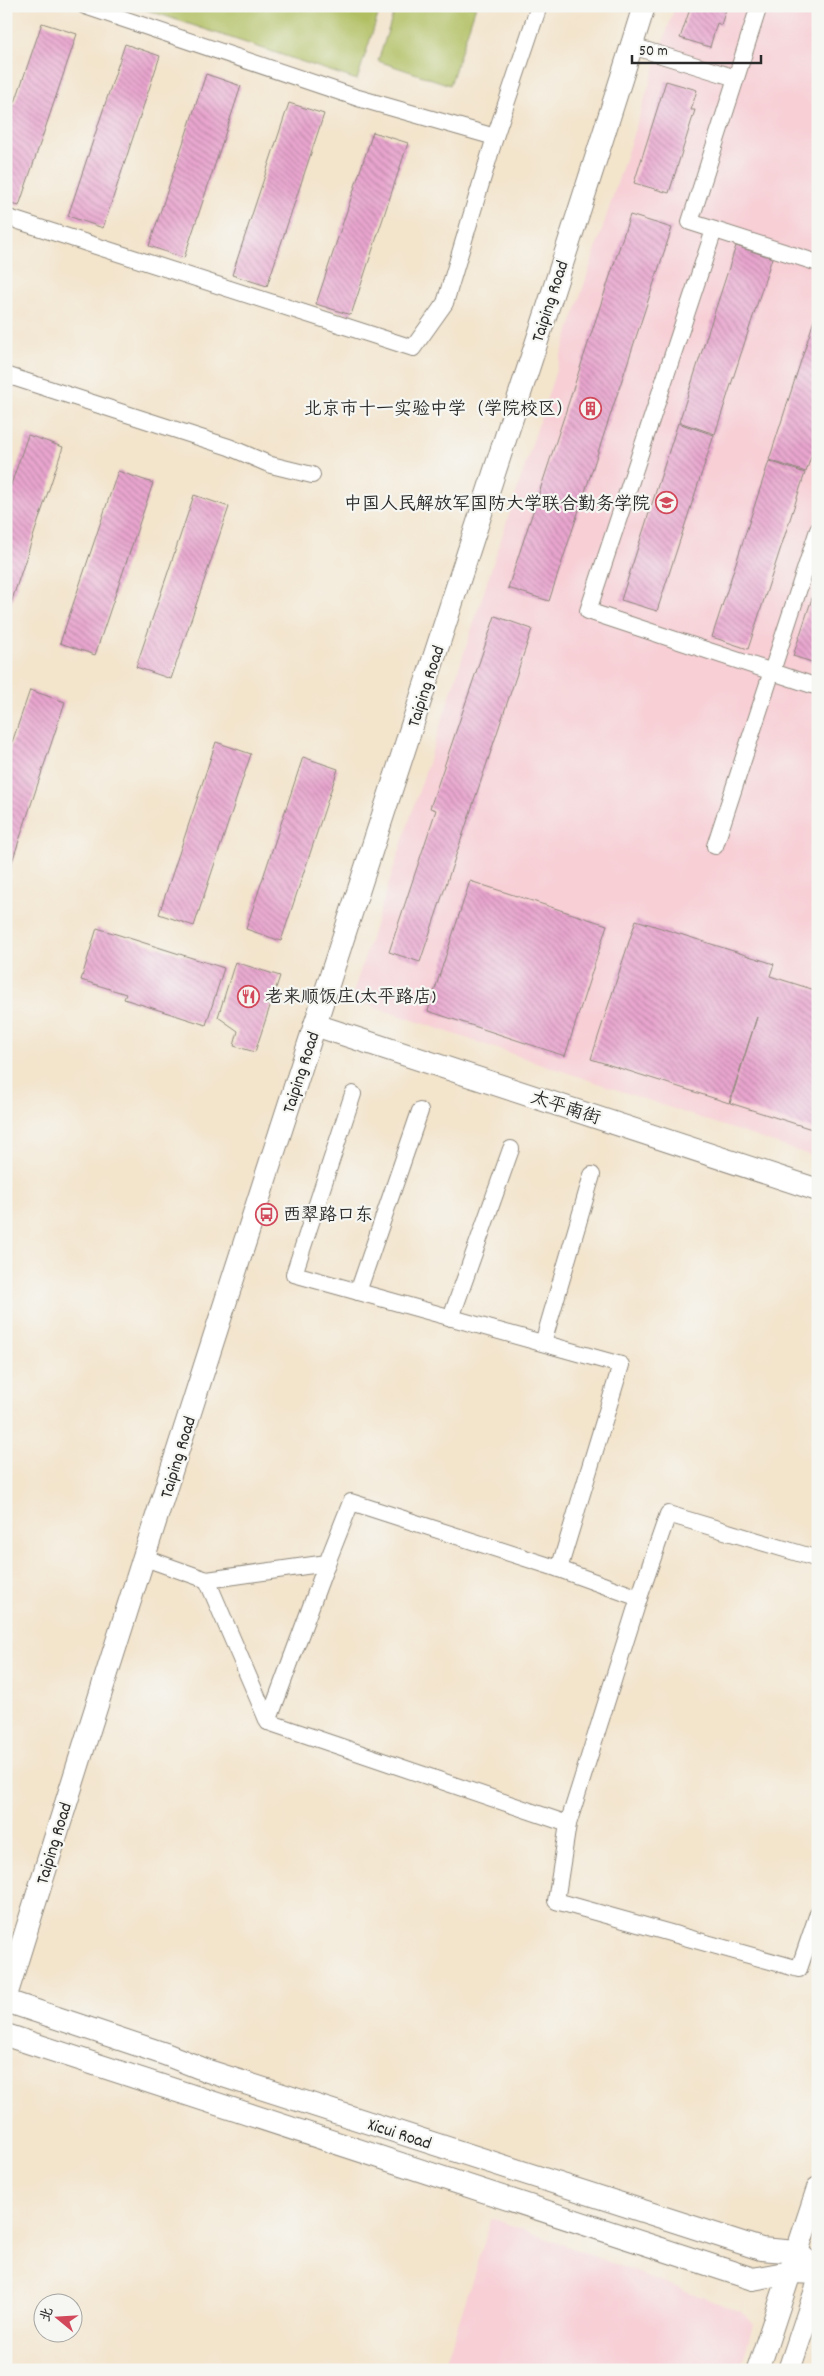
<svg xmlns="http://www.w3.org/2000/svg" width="824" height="2376" viewBox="0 0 824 2376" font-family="Dekko,'LXGW WenKai TC',sans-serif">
  <defs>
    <pattern id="building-back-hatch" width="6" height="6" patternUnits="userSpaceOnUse" patternTransform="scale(1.25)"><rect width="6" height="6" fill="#e9a6cf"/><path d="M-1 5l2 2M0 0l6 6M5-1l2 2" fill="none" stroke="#bd87a8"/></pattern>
  </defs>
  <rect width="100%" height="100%" fill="#f6f6f2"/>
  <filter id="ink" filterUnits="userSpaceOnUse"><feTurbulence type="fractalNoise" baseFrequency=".02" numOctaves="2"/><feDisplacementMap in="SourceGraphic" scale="10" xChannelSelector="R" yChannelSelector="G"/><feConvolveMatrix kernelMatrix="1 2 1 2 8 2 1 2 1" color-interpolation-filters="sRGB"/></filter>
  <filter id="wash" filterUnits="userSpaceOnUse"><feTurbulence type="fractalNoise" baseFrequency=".0096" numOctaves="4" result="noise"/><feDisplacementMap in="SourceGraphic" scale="20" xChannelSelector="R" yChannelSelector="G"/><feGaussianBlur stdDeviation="1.12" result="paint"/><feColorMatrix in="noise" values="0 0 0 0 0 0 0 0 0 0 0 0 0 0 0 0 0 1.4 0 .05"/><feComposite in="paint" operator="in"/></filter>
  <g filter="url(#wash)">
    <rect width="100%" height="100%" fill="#f3e4cc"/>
    <g fill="#f7cfd5">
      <polygon points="675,6 818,6 818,1158 351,999"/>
      <polygon points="492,2218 742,2312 753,2325 740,2370 443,2370"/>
    </g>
    <g fill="#b1bf62" stroke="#6e7546">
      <polygon points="135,6 381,6 357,80"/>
      <polygon points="396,6 476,6 450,85 378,61"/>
    </g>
    <g id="blocks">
      <g fill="url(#building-back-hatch)">
        <polygon points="691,6 727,6 721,25 717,23 710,47 680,38"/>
        <polygon points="42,23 77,34 19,206 6,202 6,129"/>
        <polygon points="125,44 160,56 103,228 68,216"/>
        <polygon points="206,74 241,86 184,258 149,246"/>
        <polygon points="666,81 697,90 691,110 695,110 669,193 634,183"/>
        <polygon points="289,103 324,114 267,286 232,275"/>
        <polygon points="373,132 408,143 351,315 316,304"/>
        <polygon points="630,215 672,228 549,601 508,588"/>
        <polygon points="736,246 772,258 715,434 679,422"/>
        <polygon points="817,311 818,435 806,472 769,460"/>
        <polygon points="678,423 714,435 657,611 621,600"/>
        <polygon points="28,435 63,447 7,615 6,499"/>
        <polygon points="769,461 805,473 748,649 712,637"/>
        <polygon points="118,471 153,483 95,655 60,643"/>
        <polygon points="194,495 229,507 171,679 136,667"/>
        <polygon points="817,583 818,583 818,664 793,656"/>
        <polygon points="495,616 532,629 420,962 389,952 436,810 430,808"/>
        <polygon points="30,690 65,702 7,877 6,760"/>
        <polygon points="216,742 251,754 194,926 159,914"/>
        <polygon points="303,757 338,769 281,941 246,929"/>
        <polygon points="470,881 607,925 565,1056 428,1011"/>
        <polygon points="636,920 774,964 770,976 818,991 818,1131 730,1103 757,1017 729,1103 591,1059"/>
        <polygon points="97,928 224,968 206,1025 124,999 126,994 81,980"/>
        <polygon points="235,962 280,976 255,1052 234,1046 238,1031 218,1017"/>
      </g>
    </g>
  </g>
  <g filter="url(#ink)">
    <use href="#blocks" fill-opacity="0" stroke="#8f887c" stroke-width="1"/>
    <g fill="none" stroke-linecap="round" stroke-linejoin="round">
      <defs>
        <g id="street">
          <polyline points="85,6 358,98 495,137"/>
          <polyline points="759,6 690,222 818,263"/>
          <polyline points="632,46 736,78"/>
          <polyline points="6,217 413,348 445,303 495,137 539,6"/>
          <polyline points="714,230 588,611 818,687"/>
          <polyline points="6,375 229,447 271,465 312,475"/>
          <polyline points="715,846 818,530"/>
          <polyline points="358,1292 420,1111"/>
          <polyline points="451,1318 511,1149"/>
          <polyline points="543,1343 592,1175"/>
          <polyline points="145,1558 207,1580 327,1563 351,1502 559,1569 621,1365 294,1274 353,1094"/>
          <polyline points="559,1569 639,1598 668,1514 818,1559"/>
          <polyline points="207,1580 268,1722 568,1824 556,1901 799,1969 818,1913"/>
          <polyline points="268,1722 327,1563"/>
          <polyline points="568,1824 639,1598"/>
        </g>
        <g id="secondary">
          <polyline points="315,1025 818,1190"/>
          <path d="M6,1996c145,-469 297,-934 448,-1400 64,-197 129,-393 190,-590"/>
          <polyline points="6,2001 165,2054 208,2071 761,2249 797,2252 818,2271"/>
          <polyline points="6,2035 753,2279 790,2272 818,2273"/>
          <polyline points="758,2370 818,2188"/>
          <polyline points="789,2370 818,2284"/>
        </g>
      </defs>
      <use href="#street" stroke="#8f887c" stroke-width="18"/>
      <use href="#secondary" stroke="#8f887c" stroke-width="24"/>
      <use href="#street" stroke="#fff" stroke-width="16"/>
      <use href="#secondary" stroke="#fff" stroke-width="22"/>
    </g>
  </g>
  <defs>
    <symbol id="building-ring" viewBox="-11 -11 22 22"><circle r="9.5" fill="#f6f6f2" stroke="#d1495b" stroke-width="1.5"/><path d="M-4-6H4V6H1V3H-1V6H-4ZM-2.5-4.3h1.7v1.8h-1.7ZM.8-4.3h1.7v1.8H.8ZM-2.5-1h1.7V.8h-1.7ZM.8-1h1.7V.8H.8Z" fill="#d1495b"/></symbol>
    <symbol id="university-ring" viewBox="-11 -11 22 22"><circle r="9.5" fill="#f6f6f2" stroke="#d1495b" stroke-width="1.5"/><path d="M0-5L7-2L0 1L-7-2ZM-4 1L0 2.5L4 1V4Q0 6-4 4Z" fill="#d1495b"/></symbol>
    <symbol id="restaurant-ring" viewBox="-11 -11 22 22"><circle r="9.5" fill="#f6f6f2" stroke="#d1495b" stroke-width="1.5"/><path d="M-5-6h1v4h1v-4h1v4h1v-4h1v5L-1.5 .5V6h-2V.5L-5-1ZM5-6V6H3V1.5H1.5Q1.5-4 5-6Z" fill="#d1495b"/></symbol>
    <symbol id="bus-ring" viewBox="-11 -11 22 22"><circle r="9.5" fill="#f6f6f2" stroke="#d1495b" stroke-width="1.5"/><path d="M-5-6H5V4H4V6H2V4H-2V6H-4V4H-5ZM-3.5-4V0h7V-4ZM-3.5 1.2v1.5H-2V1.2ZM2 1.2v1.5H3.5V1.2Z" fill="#d1495b"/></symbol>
  </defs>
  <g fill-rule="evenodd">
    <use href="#building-ring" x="578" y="396" width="25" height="25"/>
    <use href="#university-ring" x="654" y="490" width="25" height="25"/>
    <use href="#restaurant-ring" x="236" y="984" width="25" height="25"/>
    <use href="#bus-ring" x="254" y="1202" width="25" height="25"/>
  </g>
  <g text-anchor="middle" stroke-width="4.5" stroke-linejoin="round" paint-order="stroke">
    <g font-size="18" fill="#2b2b2b" stroke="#f6f6f2">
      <text transform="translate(549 301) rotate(-72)" y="6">Taiping Road</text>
      <text transform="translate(425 686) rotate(-72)" y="6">Taiping Road</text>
      <text transform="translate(300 1072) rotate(-72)" y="6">Taiping Road</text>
      <text transform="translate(566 1107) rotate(18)" y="6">太平南街</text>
      <text transform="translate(177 1457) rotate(-73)" y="6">Taiping Road</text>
      <text transform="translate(53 1843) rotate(-73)" y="6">Taiping Road</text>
      <text transform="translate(400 2133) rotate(18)" y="6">Xicui Road</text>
    </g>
    <g font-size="18" fill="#2b2b2b" stroke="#f6f6f2" text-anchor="end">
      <text x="574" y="414">北京市十一实验中学（学院校区）</text>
      <text x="650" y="509">中国人民解放军国防大学联合勤务学院</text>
      <text x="265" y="1002" text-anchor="start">老来顺饭庄(太平路店)</text>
      <text x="283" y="1220" text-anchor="start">西翠路口东</text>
    </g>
  </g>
  <rect width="824" height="2376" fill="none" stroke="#f6f6f2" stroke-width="25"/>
  <g transform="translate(58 2318) rotate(288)"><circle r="24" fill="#f6f6f2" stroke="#a5a5a2"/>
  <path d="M0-4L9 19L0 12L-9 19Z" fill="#d1495b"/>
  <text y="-8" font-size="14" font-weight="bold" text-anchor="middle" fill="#2b2b2b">北</text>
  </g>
  <path d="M632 55v8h129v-8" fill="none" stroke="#2b2b2b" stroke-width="2.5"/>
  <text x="639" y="55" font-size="15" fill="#2b2b2b" stroke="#f6f6f2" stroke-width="4" paint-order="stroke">50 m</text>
</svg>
